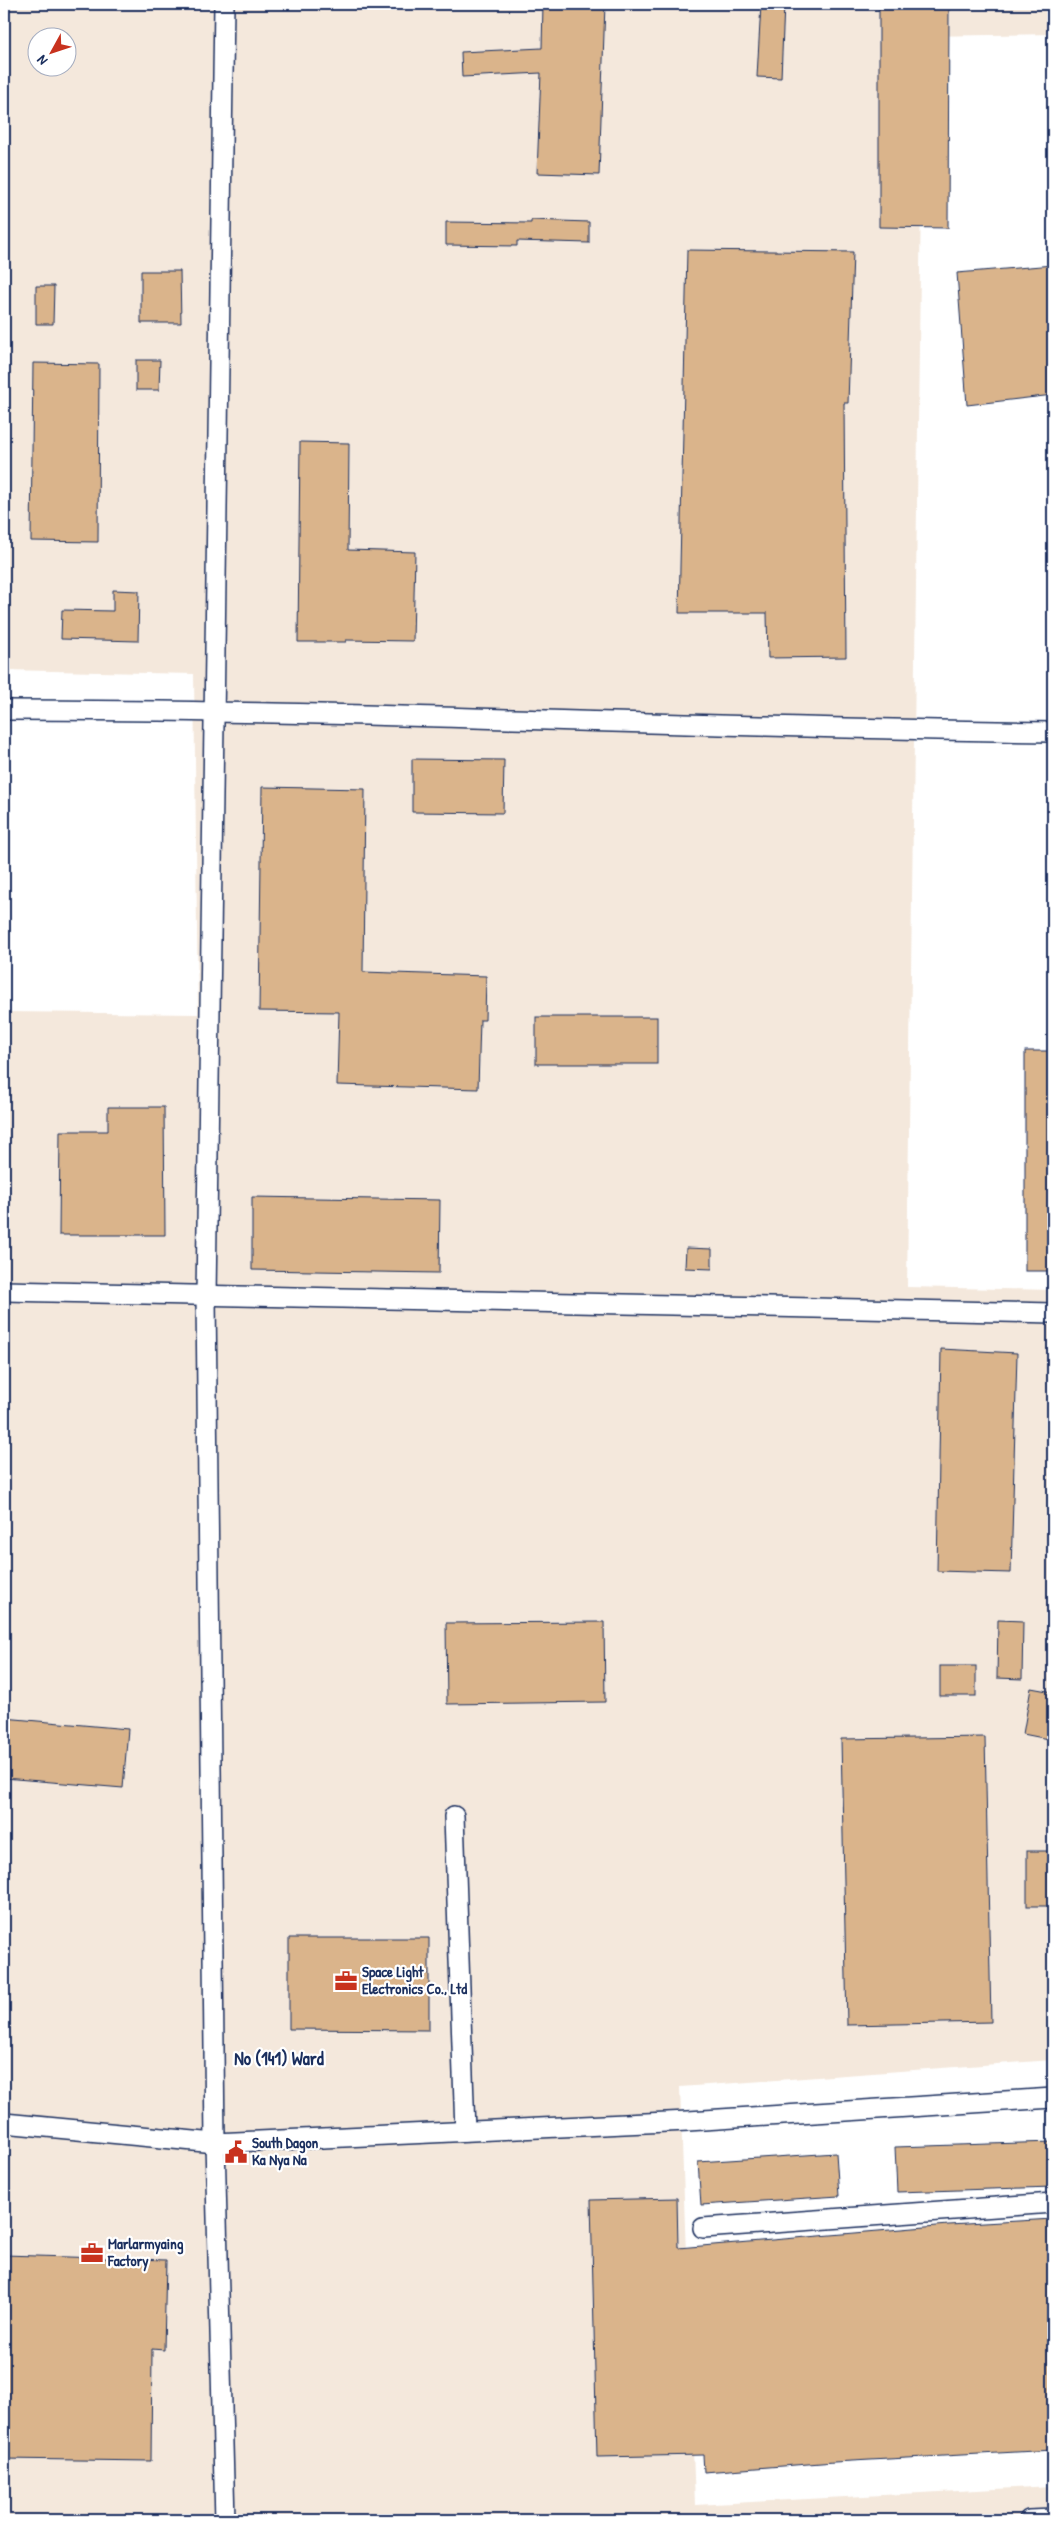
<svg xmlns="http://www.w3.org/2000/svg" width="1057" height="2524" viewBox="0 0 1057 2524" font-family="'Patrick Hand',sans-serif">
  <rect width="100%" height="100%" fill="#fff"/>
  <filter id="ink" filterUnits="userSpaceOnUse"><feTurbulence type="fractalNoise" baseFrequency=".02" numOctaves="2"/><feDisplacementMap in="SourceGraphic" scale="10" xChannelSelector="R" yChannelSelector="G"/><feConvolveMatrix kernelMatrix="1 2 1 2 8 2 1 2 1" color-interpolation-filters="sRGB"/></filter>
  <g filter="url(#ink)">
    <path fill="#f4e8dc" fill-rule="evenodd" d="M4,4h1049v30l-130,2 -16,1251 146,3v770l-373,27 15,418 358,-19v34h-1049v-1508l194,2 -4,-340 -190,-4zM38,38h30v30h-30z"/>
    <g fill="#dab48b" stroke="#1b2f5e">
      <polygon points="543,4 605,4 599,175 537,173 541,73 462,77 461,52 542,48"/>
      <polygon points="761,4 784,4 781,78 757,77"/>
      <polygon points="879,4 949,4 948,228 879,227"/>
      <polygon points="531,220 589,222 589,243 517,241 517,246 446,245 446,222 531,223"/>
      <polygon points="687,250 853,252 848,403 844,403 846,657 768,658 767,613 679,613"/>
      <polygon points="1053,265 1053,395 967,405 957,273"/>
      <polygon points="141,271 180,271 181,323 141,323"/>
      <polygon points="36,286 54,286 53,324 36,324"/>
      <polygon points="136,360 160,360 159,390 136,390"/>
      <polygon points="33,363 99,364 98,542 31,541"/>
      <polygon points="300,442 349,443 348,550 415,552 413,641 346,640 346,642 298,642"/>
      <polygon points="113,590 139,591 138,641 61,639 62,610 113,611"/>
      <polygon points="412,759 504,760 503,813 412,812"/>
      <polygon points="262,787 365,789 363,972 486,976 485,1020 480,1020 478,1089 337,1085 339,1012 259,1011"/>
      <rect x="536" y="1017" width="121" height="47"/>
      <rect x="1025" y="1051" width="28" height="220"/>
      <polygon points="108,1107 164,1107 165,1235 59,1235 60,1131 108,1131"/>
      <polygon points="252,1197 440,1200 439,1273 252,1270"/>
      <polygon points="686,1248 712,1249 712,1269 685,1268"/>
      <polygon points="941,1349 1017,1353 1011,1573 937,1571"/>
      <polygon points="998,1620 1023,1621 1022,1679 997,1678"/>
      <polygon points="604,1622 605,1702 447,1704 446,1623"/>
      <rect x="940" y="1666" width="36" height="30"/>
      <polygon points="1031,1688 1053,1692 1053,1740 1023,1734"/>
      <polygon points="4,1718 128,1729 123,1788 4,1778"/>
      <polygon points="985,1737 991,2022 847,2025 841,1739"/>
      <rect x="1027" y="1851" width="26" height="55"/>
      <polygon points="289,1938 429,1938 429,2030 289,2029"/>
      <polygon points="1053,2142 1053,2187 897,2192 895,2147"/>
      <polygon points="836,2153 839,2196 701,2205 698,2162"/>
      <polygon points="677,2198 678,2248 949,2225 1053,2219 1053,2450 834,2462 704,2472 703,2455 597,2457 591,2200"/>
      <polygon points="4,2255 166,2260 164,2350 152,2349 151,2461 4,2459"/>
    </g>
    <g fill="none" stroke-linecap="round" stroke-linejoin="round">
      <defs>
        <g id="minor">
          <polyline points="224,4 206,1297 215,2143 225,2520"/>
          <path d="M4,710c350,0 699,18 1049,22"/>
          <polyline points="4,1291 1053,1313"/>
          <polyline points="454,1816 465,2131"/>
          <polyline points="4,2123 215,2143 688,2121 1053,2098"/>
          <polyline points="703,2228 1053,2203"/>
          <polyline points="1029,2520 1053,2519"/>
        </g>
      </defs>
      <use href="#minor" stroke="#1b2f5e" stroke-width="22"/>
      <use href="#minor" stroke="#fff" stroke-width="19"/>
    </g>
  </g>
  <defs>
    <symbol id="office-bare" viewBox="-9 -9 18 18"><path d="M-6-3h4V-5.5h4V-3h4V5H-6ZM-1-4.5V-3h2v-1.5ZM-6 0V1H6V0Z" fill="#c8321e" stroke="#fff" stroke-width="2.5" paint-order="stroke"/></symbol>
    <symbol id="civic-bare" viewBox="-9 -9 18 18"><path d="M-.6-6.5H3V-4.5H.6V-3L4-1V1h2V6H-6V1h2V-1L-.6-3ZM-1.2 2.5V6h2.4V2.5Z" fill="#c8321e" stroke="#fff" stroke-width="2.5" paint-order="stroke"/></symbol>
  </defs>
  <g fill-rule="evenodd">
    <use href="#office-bare" x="330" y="1965" width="32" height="32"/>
    <use href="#civic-bare" x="220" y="2136" width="32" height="32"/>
    <use href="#office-bare" x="76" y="2237" width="32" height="32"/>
  </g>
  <g text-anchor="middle" stroke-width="4.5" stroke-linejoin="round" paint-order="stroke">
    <g font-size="15" font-weight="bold" fill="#1b2f5e" stroke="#fff" text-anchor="start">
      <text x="362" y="1977">Space Light<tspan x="362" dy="17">Electronics Co., Ltd</tspan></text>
      <text x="252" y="2148">South Dagon<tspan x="252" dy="17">Ka Nya Na</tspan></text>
      <text x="108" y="2249">Marlarmyaing<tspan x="108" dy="17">Factory</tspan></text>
    </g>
    <g font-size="18" font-weight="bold" fill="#1b2f5e" stroke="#fff">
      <text x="279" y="2065">No (141) Ward</text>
    </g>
  </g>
  <rect width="1057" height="2524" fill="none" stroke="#fff" stroke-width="20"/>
  <rect x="10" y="10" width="1037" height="2504" fill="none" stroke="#1b2f5e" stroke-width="2" filter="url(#ink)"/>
  <g transform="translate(52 52) rotate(230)"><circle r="24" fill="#ffffff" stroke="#a4acbf"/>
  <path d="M0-4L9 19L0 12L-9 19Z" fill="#c8321e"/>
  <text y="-8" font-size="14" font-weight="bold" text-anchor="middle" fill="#1b2f5e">N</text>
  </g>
</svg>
